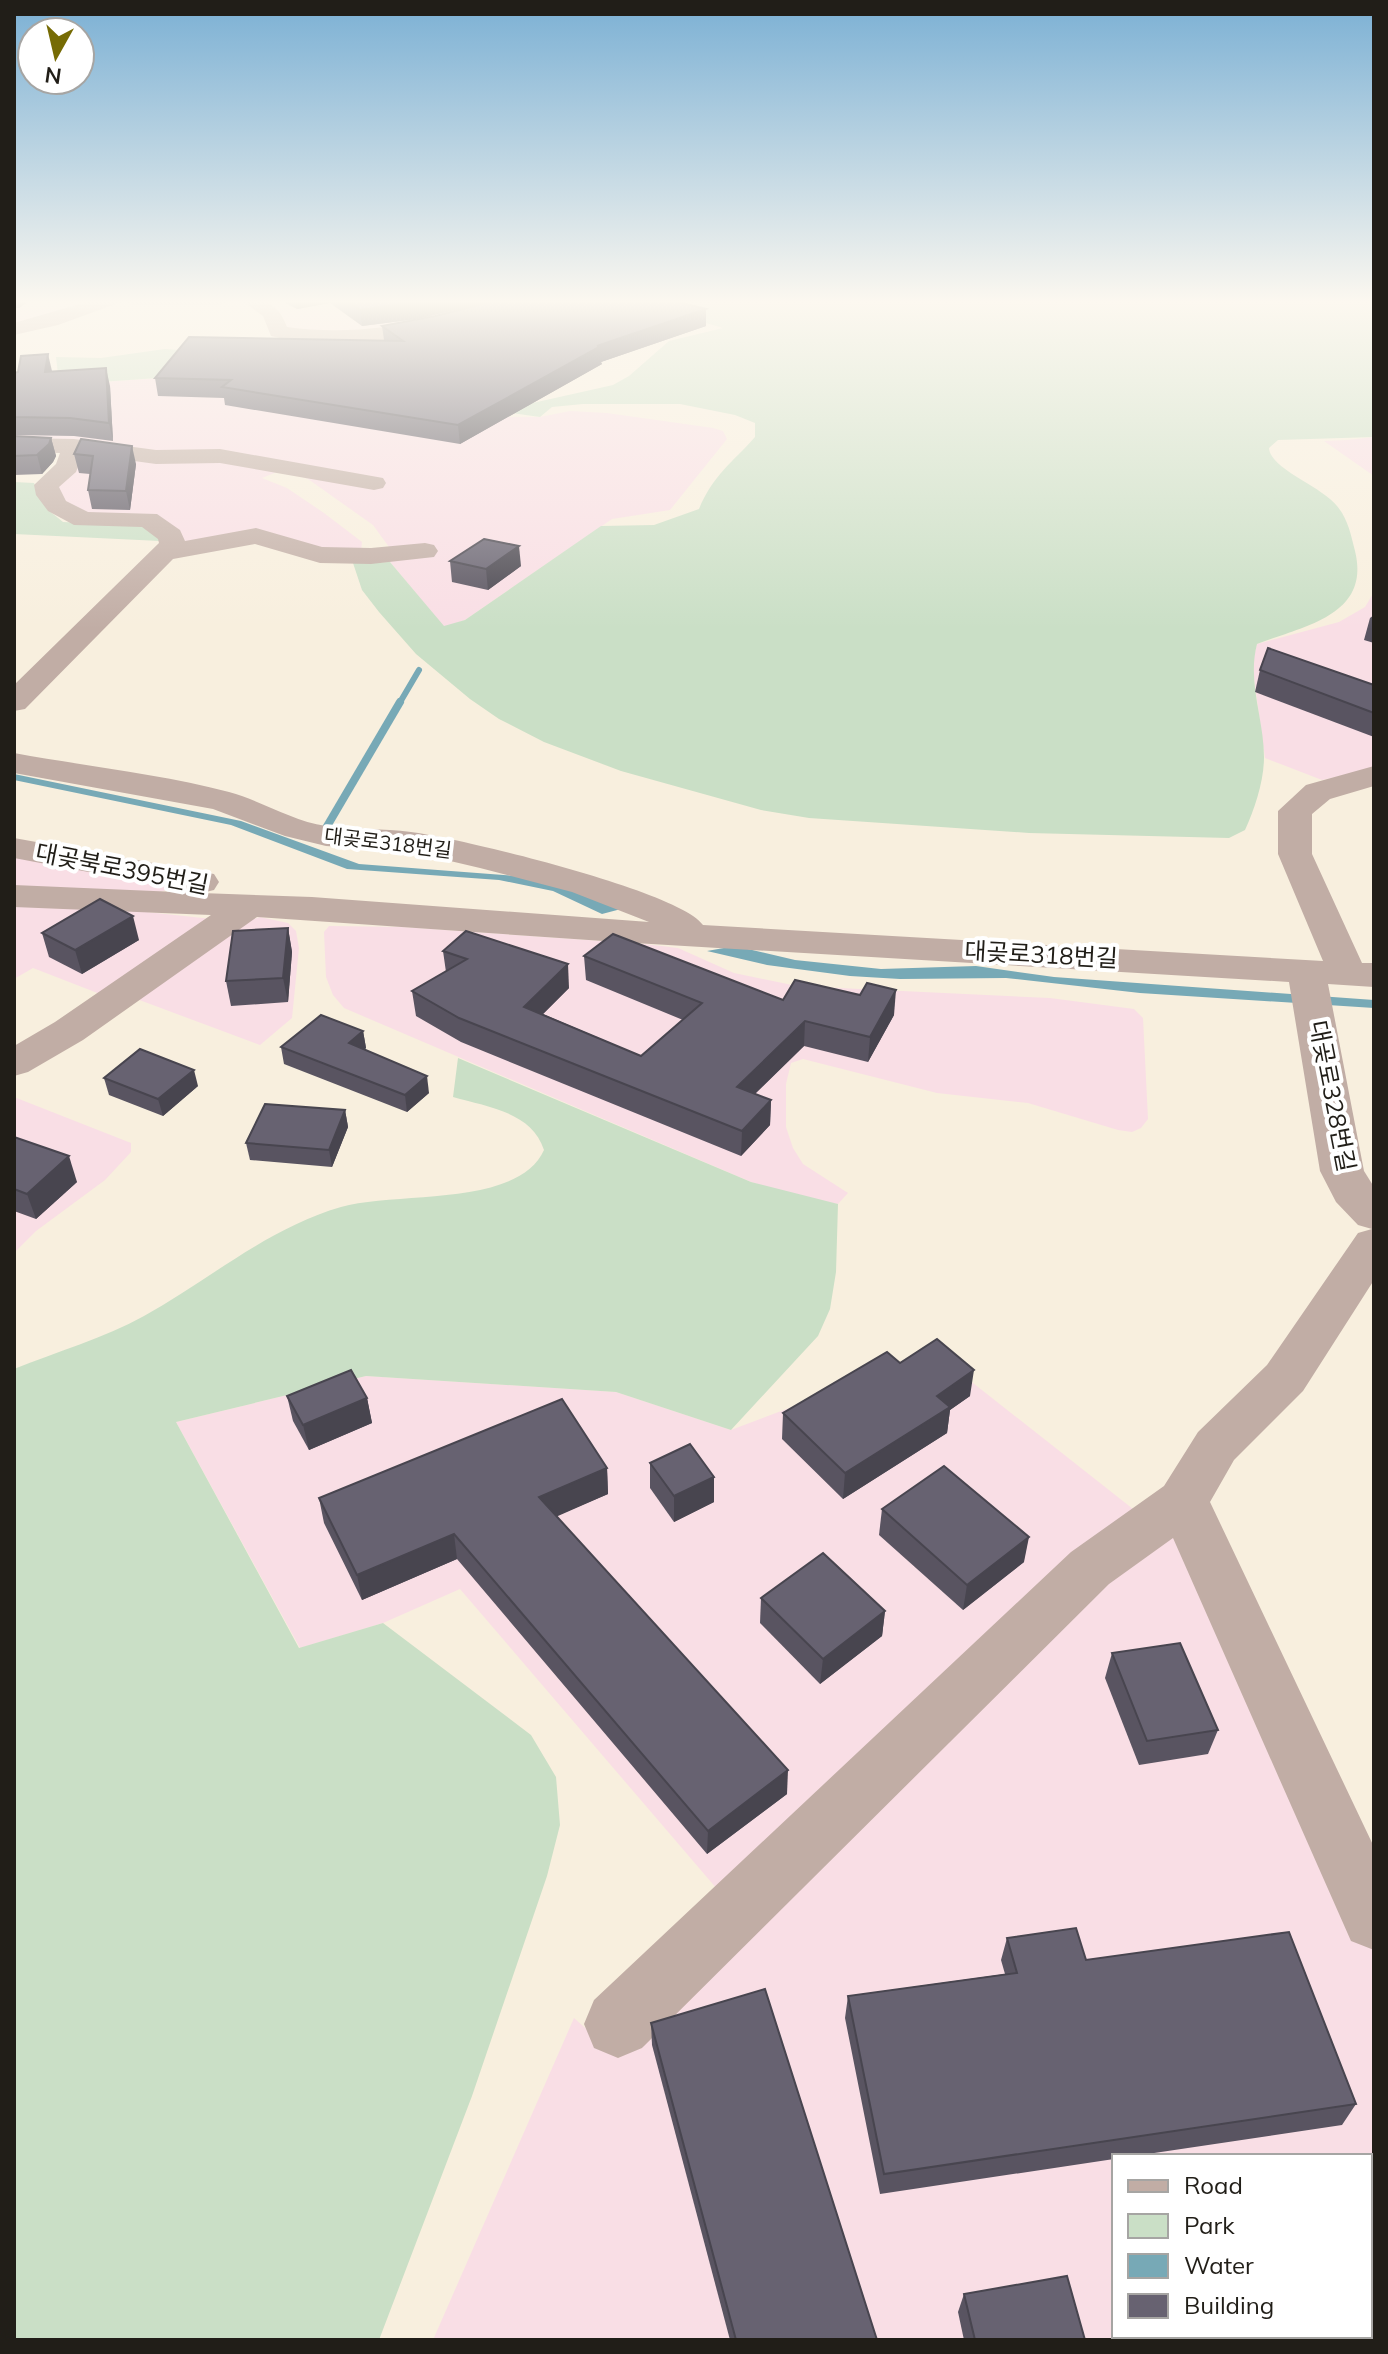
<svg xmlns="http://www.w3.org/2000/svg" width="1388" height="2354" viewBox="0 0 1388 2354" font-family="Mulish,'Noto Sans KR',sans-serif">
  <rect width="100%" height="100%" fill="#f8efde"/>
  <g fill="#f9dee5" fill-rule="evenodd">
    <polygon points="14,299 99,299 104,301 14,327"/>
    <polygon points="260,299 511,299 387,329 304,333 283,329 284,317"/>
    <polygon points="158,378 509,417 540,417 570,411 607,413 713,428 723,431 727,439 670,510 612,519 465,620 444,627 390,562 389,547 373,525 308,479 282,470 262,478 287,488 324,513 362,542 361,552 334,552 251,529 190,542 82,515 55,492 81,453 14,441 14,389"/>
    <polygon points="1374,437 1374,476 1324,441 1347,440"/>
    <polygon points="1374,592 1374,769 1322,780 1265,758 1252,664 1257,644 1339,622 1365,607"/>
    <polygon points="14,854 172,885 170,889 160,892 14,886"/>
    <polygon points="14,905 128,910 212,919 100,994 33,968 14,979"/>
    <polygon points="260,917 288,923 296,931 299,948 292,1018 260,1045 134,998 244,922"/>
    <polygon points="329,926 402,927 645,944 678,948 734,973 797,986 1050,998 1134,1009 1143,1018 1148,1119 1141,1128 1132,1132 1118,1130 1028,1103 937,1093 803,1059 791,1063 786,1084 786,1127 793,1148 803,1164 848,1193 838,1204 792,1195 751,1182 344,1008 333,995 326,977 324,932"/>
    <polygon points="14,1097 131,1143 131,1152 105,1180 36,1231 14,1253"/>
    <polygon points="935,1353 1133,1509 717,1889 460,1589 383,1623 300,1648 176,1422 366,1376 616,1392 731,1430"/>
    <path d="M1205,1517l169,358v465h-941l141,-322 45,40 344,-343 168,-156zM1114,2156h256v180h-256z"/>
  </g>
  <g fill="#cadfc6">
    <path d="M671,299h703v138l-96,3 -9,8c1,21 54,39 68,58 11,13 14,29 18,45 16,65 -52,75 -98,93 -10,38 7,75 7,113 0,24 -9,51 -19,73l-16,8 -200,-5 -220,-15 -48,-8 -140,-39 -77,-29 -45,-23 -29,-20 -54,-45 -37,-42 -17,-22 -9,-27 37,-1 54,64 21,-6 136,-94 53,-1 45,-16c14,-34 33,-46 56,-72v-14l-20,-8 -55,-11h-97l-31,3 -12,10 -43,-6 116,-26 16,-9 40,-35 54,-13 -79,-23z"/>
    <polygon points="165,349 179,350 158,378 71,384 58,374 56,357 101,358"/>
    <polygon points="14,482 34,483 47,509 63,522 144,526 153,531 160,541 14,534"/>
    <path d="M458,1058l293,124 87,22 -2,68 -6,37 -12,27 -87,94 -115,-38 -250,-16 -190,46 123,226 84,-25 148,112 25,42 4,48 -13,51 -75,220 -93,244h-365v-971c42,-17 90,-31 130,-53 65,-36 124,-88 197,-109 55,-16 177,1 203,-57 -12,-38 -56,-43 -91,-53z"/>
  </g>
  <g fill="#77a9b6">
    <polygon points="14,774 241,821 359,864 516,876 559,886 621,909 602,914 553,891 499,880 347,869 231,825 14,780"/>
    <polygon points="735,946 795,960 881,969 976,966 1054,977 1374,1000 1374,1008 1140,993 1006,978 900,979 850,976 767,965 707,951"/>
  </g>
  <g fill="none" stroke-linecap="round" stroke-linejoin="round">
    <polyline stroke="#77a9b6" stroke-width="6" points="399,704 419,670"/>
    <polyline stroke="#77a9b6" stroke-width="8" points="326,828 400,702"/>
    <g fill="#c1ada5" fill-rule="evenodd">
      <polygon points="97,299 230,299 220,305 133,305 124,301 58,325 14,335 14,323"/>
      <path d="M239,299c25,0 39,3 48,28 49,7 101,2 149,-9 32,-7 59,-19 92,-19 -9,10 -27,13 -39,17 -68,20 -148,38 -218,20l-8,-20z"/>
      <polygon points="14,438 74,439 156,450 220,449 383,478 386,483 383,488 374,490 220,463 156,464 83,454 76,472 59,487 66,501 88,512 157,514 180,530 185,541 256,528 322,547 371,548 425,543 434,545 438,551 434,557 371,564 320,563 255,544 173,559 25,709 14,711 14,685 159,543 158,539 142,527 74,525 48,511 36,495 34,485 56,464 60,453 14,452"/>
      <path d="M14,753c70,13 147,21 215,39 33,9 63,29 97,34 28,4 57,2 85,6 48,6 269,59 292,93l620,36 -45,-107v-43l28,-26 68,-19v20l-44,13 -18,15v40l50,109h12v24l-46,-3 36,187 10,16v93l-71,111 -69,69 -24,42 164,345v103l-23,-9 -178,-403 -64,46 -467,464 -24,10 -24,-10 -10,-24 10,-24 477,-448 93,-66 34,-54 69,-67 91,-132 14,-4 -14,-4 -22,-23 -16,-31 -31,-189 -671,-40 -361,-25 -174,123 -55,32 -14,4v-30l41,-24 156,-107 -197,-8v-22l186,8 -186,-35v-20l200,36 5,8 -5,8 -13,3 111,4 337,25 -77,-30 -92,-24 -68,-16 -86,-6 -41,-10 -72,-27 -199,-36z"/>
    </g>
  </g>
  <g fill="#595461">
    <polygon points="14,299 31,299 19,308 14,308"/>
    <polygon points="277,299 500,299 417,319 362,326 330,303 297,309"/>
    <polygon points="706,309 706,326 601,362 602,364 460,444 225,405 224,398 158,396 155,378 384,340 382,326 435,316"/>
    <polygon points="52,372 110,386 113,441 74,436 14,435 14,373"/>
    <polygon points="14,436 51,438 56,456 53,462 42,474 14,475"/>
    <polygon points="81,439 136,464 130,510 92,509 88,490 90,474 79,473 74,454"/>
    <polygon points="450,561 521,566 488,590 452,582"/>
    <polygon points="1374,615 1374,643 1364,640 1370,618"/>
    <polygon points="1260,670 1374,685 1374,737 1255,692"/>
    <polygon points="288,928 292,952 288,1002 231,1006 226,981"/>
    <polygon points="42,933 139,940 82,974 49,957"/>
    <polygon points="443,951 569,988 543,1014 641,1056 683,1020 586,980 584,956 783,1000 894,1015 868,1062 804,1046 755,1094 771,1100 770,1125 741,1156 461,1042 416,1016 412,991 446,972"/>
    <polygon points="363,1031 366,1048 364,1050 429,1093 407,1112 284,1064 281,1047"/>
    <polygon points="104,1078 198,1086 163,1116 109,1095"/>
    <polygon points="345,1110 348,1127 332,1167 250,1160 246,1143"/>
    <polygon points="14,1137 77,1182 36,1219 14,1211"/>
    <polygon points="900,1363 970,1396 950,1410 947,1433 843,1499 782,1439 783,1413"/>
    <polygon points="287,1396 367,1398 372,1423 309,1450 293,1421"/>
    <polygon points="650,1463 714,1502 674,1522 650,1488"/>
    <polygon points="607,1468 608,1494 556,1516 787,1794 707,1854 457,1559 362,1600 324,1523 319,1498"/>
    <polygon points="882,1509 1024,1562 963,1610 879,1535"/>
    <polygon points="761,1598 885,1611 882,1636 820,1684 760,1623"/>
    <polygon points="1112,1653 1218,1730 1208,1754 1139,1765 1105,1678"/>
    <polygon points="1007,1938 1086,1960 1356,2104 1342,2125 1134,2156 1114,2156 1114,2159 880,2194 845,2018 848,1996 1005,1974 1001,1960"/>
    <polygon points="651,2023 877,2340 730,2340 652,2045"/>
    <polygon points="964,2294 1085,2340 964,2340 958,2312"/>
  </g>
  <g fill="#48454f">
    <polygon points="17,299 31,299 19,308"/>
    <polygon points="296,299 330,299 330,303 297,309"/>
    <polygon points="430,299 500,299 417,319 362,326 360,310"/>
    <polygon points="706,309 706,326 601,362 602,364 460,444 458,425 597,346"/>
    <polygon points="48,354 52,371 49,389 45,372"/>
    <polygon points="106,368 110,386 113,441 109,423"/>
    <polygon points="51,438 56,456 53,462 42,474 37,455"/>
    <polygon points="132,446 136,464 130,510 126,491"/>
    <polygon points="519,546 521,566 488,590 486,569"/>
    <polygon points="133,916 139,940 82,974 75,950"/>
    <polygon points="288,928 292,952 288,1002 283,978"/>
    <polygon points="568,964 569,988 526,1031 524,1007"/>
    <polygon points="896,990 894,1015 868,1062 870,1037"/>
    <polygon points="805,1021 804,1046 736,1112 737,1087"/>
    <polygon points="363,1031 366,1048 352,1060 349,1043"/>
    <polygon points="194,1070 198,1086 163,1116 158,1099"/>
    <polygon points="427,1076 429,1093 407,1112 405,1095"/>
    <polygon points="771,1100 770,1125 741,1156 742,1131"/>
    <polygon points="345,1110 348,1127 332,1167 329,1150"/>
    <polygon points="69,1156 77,1182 36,1219 27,1194"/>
    <polygon points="974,1370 970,1396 950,1410 947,1433 843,1499 845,1473 937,1396"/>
    <polygon points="367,1398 372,1423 309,1450 303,1425"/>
    <polygon points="607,1468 608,1494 542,1523 539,1497"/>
    <polygon points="714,1477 714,1502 674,1522 674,1496"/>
    <polygon points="454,1534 457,1559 362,1600 357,1575"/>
    <polygon points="1029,1537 1024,1562 963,1610 967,1585"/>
    <polygon points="885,1611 882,1636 820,1684 823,1659"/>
    <polygon points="788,1770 787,1794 707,1854 708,1831"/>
  </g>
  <g fill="#676271" stroke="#48454f" stroke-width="2">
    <polygon points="345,299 430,299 416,302 360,310"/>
    <polygon points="501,299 666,299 706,309 597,346 601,346 458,425 222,387 231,380 155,378 189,337 403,341 382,326 435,316"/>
    <polygon points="48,354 45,372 106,368 109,423 70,418 14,417 14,373 18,372 21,356"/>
    <polygon points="14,436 51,438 49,444 37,455 14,456"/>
    <polygon points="81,439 132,446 126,491 88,490 93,456 74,454"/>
    <polygon points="484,539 519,546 486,569 450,561"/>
    <polygon points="1268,648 1374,685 1374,713 1260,670"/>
    <polygon points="100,899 133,916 75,950 42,933"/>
    <polygon points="288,928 283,978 226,981 233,931"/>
    <polygon points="466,931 568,964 524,1007 641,1056 702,1003 584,956 613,934 783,1000 795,980 860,995 867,983 896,990 870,1037 805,1021 737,1087 771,1100 742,1131 459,1018 412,991 467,959 443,951"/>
    <polygon points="321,1015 363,1031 349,1043 427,1076 405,1095 281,1047"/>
    <polygon points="140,1049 194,1070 158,1099 104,1078"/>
    <polygon points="265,1104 345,1110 329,1150 246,1143"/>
    <polygon points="14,1137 69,1156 27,1194 14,1189"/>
    <polygon points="937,1339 974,1370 937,1396 950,1407 845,1473 783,1413 887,1352 900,1363"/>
    <polygon points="351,1370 367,1398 303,1425 287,1396"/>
    <polygon points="562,1399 607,1468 539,1497 788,1770 708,1831 454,1534 357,1575 319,1498"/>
    <polygon points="690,1444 714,1477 674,1496 650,1463"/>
    <polygon points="944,1466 1029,1537 967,1585 882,1509"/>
    <polygon points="823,1553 885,1611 823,1659 761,1598"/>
    <polygon points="1180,1643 1218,1730 1147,1741 1112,1653"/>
    <polygon points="1076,1928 1086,1960 1289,1932 1356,2104 884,2174 848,1996 1017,1973 1007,1938"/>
    <polygon points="765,1989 877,2340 736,2340 651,2023"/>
    <polygon points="1067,2276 1085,2340 975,2340 964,2294"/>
  </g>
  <linearGradient id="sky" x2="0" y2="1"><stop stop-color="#7bb0d4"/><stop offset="0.48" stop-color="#fcf8f0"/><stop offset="1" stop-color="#fcf8f0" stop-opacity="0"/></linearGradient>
  <rect width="1388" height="629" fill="url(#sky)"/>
  <g text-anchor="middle" stroke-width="8" stroke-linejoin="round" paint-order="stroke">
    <g font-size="20" fill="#211e18" stroke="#fff">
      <text transform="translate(388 843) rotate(7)" y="7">대곶로318번길</text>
    </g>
    <g font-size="24" fill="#211e18" stroke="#fff">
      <text transform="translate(122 869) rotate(11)" y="8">대곶북로395번길</text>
      <text transform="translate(1041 955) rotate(3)" y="8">대곶로318번길</text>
      <text transform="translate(1332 1096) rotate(79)" y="8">대곶로328번길</text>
    </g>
  </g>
  <rect width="1388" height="2354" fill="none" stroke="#211e18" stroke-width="32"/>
  <rect x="1112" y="2154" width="260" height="184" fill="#ffffff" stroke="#a6a5a3" stroke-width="2"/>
  <rect x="1128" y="2180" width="40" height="12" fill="#c1ada5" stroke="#a6a5a3" stroke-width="2"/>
  <text x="1184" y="2194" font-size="24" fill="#211e18">Road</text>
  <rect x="1128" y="2214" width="40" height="24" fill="#cadfc6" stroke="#a6a5a3" stroke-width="2"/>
  <text x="1184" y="2234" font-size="24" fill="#211e18">Park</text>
  <rect x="1128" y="2254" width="40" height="24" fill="#77a9b6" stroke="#a6a5a3" stroke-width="2"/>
  <text x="1184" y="2274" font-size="24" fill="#211e18">Water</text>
  <rect x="1128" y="2294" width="40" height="24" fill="#676271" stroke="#a6a5a3" stroke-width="2"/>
  <text x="1184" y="2314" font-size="24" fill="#211e18">Building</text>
  <g transform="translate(56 56) rotate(188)"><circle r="38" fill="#ffffff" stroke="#a6a5a3" stroke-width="2"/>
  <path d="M0-6L14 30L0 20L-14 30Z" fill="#766b04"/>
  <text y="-12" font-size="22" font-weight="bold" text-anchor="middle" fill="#211e18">N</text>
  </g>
</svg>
